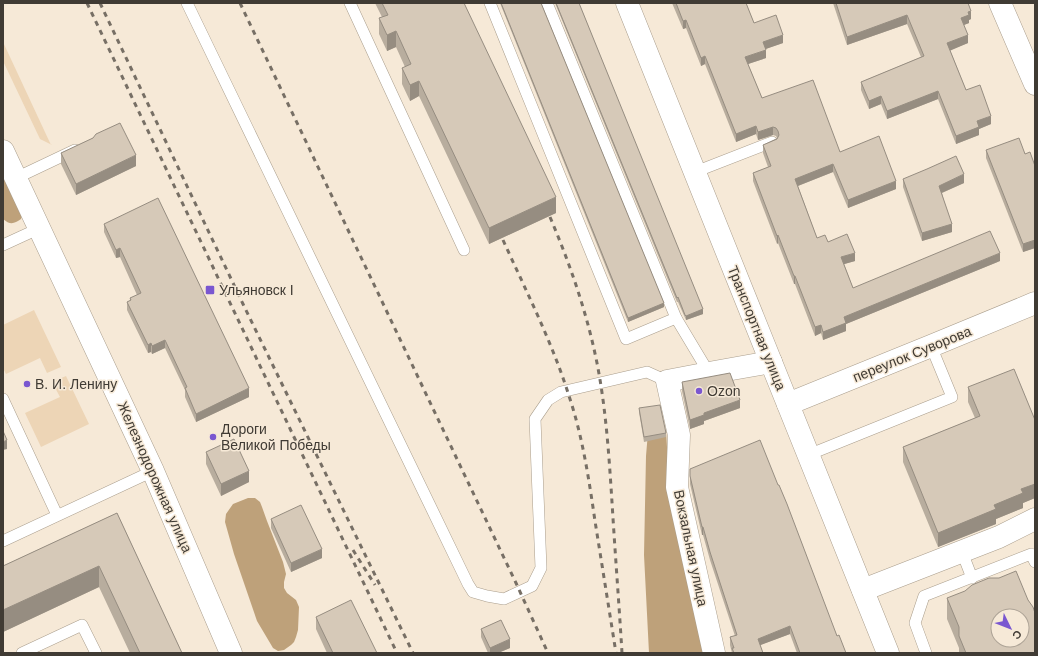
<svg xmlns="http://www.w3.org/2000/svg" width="1038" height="656" viewBox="0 0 1038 656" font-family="Helvetica,sans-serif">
  <rect width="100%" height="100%" fill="#f6e9d7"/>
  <g fill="#edd5b6">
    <polygon points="3,42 51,145 52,145 40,139 3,61"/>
    <polygon points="34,310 61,367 47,373 40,358 6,374 3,368 3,325"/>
    <polygon points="66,376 89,424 41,447 25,413 60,397 52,382"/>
  </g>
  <g fill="#bea17a">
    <path d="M3,168l20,45 -2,6c-7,5 -11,6 -18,0z"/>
    <polygon points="666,431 668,463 709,653 649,653 644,555 646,456 648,432"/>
    <polygon points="248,498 255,498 260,502 262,507 267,521 283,562 286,574 284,582 284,588 287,593 296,600 299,607 298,630 296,637 294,642 291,645 284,650 278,651 273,648 257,621 234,554 225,522 226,514 233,504"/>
  </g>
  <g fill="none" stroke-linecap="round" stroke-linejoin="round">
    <defs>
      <g id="lane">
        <polyline points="187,3 468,584 473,592 487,596 504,599 532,586 541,568 535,419 548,400 561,392 647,372 667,381"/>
        <polyline points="350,3 464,250"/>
        <polyline points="490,3 626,339 676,318"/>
        <polyline points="547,3 676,318 709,373"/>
        <polyline points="695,172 772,142"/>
        <polyline points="16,178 75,150"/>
        <polyline points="3,245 40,228"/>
        <polyline points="3,399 57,515"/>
        <polyline points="808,455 952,397 931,346"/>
        <polyline points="3,541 153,471"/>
        <polyline points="962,552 972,578"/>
        <polyline points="22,653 82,625 96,653"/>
        <polyline points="926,653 915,623 924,596 1031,554 1035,562"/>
      </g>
      <g id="street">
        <polyline points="1000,3 1035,84"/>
        <polyline points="3,151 153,471 231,653"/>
        <polyline points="788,404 931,346 1035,303"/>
        <polyline points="863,590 999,537 1035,519"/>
        <polyline points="714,653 677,487 679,435 667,381 709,373 771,362"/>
      </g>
      <polyline id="secondary" points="627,3 740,285 888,653"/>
    </defs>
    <use href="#lane" stroke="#aa9e8d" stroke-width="12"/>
    <use href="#street" stroke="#aa9e8d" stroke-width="23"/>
    <use href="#secondary" stroke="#aa9e8d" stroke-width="23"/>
    <use href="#lane" stroke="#fff" stroke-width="11"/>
    <use href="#street" stroke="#fff" stroke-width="22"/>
    <use href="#secondary" stroke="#fff" stroke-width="22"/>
    <g stroke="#776f65" stroke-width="3" stroke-dasharray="5 5" stroke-linecap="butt">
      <polyline points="87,3 397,653"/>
      <polyline points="100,3 243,304 413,653"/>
      <polyline points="240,3 516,583 548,653"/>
      <path d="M550,217c20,47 37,96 47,146 9,46 12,93 15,139 3,50 7,101 10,151"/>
      <path d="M503,240c24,53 50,104 67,159 13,40 19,81 25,122 7,44 14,88 21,132"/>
      <polyline points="353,550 375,585"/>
    </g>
  </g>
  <g fill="#b8ad9e">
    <polygon points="375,3 464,3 556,213 489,244 419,96 410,101 402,84 402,68 405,67 396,47 387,51 379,34 379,18 382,17"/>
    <polygon points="500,3 541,3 664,307 628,322"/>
    <polygon points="555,3 579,3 703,314 686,320 678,302 677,302"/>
    <polygon points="672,3 746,3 754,23 783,43 765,49 766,58 748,64 762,98 840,152 896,189 848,208 833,172 798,186 817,238 828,242 855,261 844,264 853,288 1000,261 846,324 846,331 823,340 821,333 815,336 795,284 794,284 778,243 777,244 753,181 753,173 768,167 763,153 763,145 777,138 776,136 773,135 758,140 756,134 736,142 705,64 701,66 686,28 683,29"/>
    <polygon points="833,3 968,3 971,19 969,20 969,23 964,25 968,43 950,50 966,90 991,124 979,129 979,135 956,144 938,99 887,119 881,104 869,109 861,90 861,82 921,57 907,24 847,45"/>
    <polygon points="93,138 136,166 76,195 61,164 61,153"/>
    <polygon points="986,150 1025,154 1035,166 1035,248 1023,252 986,158"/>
    <polygon points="903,179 964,183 942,193 952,232 922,241 903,187"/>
    <polygon points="104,224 249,397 196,422 185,397 185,390 165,348 152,354 151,352 148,353 127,310 127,302 130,301 130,298 137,295 120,257 116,258 104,232"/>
    <polygon points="682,382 740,408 704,421 704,424 690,429 682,391"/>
    <polygon points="968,387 1035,420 1035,498 1023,503 1023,508 996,519 996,524 938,547 903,462 903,447 975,418 968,402"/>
    <polygon points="639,408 666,433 666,437 644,442 639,412"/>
    <polygon points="206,452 249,482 221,496 206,464"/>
    <polygon points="690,469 837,636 846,653 797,653 790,634 760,645 763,653 732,653 730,645 730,637 735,636 710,560 703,535 702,535 690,484"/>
    <polygon points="117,513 182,653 130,653 99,587 3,632 3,566"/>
    <polygon points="271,519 322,558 291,572 271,528"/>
    <polygon points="947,598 1028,600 1035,653 959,653 959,648 947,619"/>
    <polygon points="316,617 377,653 327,653 316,629"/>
    <polygon points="481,629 510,648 498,653 488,653 481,637"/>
  </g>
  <g fill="#968d81">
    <polygon points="971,11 971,19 969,20 969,23 961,26 961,18 968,12"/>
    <polygon points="907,15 907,24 847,45 847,37"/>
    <polygon points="686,20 686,28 683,29 683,21"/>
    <polygon points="396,31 396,47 387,51 387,35"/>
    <polygon points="783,35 783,43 763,50 763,42"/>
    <polygon points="968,35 968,43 947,52 947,43"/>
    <polygon points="766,50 766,58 745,65 745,57"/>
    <polygon points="705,56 705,64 701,66 701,58"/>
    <polygon points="419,81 419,96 410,101 410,85"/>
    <polygon points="938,91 938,99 887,119 887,111"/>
    <polygon points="881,96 881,104 869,109 869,101"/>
    <polygon points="991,116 991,124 979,129 979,135 956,144 956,136 977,121"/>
    <polygon points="756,126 756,134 736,142 736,134"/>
    <polygon points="773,127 773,135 758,140 758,132"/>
    <polygon points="136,155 136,166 76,195 76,184"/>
    <polygon points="833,164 833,172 795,187 795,179"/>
    <polygon points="964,174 964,183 939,194 939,186"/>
    <polygon points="896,181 896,189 848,208 848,200"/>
    <polygon points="556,197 556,213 489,244 489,228"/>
    <polygon points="952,224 952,232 922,241 922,233"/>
    <polygon points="778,235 778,243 777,244 777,236"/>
    <polygon points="1035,240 1035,248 1023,252 1023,244"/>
    <polygon points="120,248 120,257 116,258 116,250"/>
    <polygon points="855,253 855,261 841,265 841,257"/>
    <polygon points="1000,253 1000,261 846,324 846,331 823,340 823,332 844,317"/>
    <rect x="794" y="276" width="1" height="8"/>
    <polygon points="664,303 664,307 628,322 628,318"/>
    <polygon points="703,309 703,314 686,320 686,316"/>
    <polygon points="821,325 821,333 815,336 815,327"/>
    <polygon points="165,340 165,348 152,354 152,346"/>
    <polygon points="151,343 151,352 148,353 148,345"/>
    <polygon points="249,388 249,397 196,422 196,414"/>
    <polygon points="740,400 740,408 704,421 704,424 690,429 690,420 704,413"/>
    <polygon points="7,440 7,449 3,450 3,442"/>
    <polygon points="3,453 4,453 4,461 3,462"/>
    <polygon points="4,462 4,471 3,472 3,463"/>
    <polygon points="249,471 249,482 221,496 221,484"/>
    <polygon points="1035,484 1035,498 1023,503 1023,508 996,519 996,524 938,547 938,533 994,505 1021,489"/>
    <rect x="702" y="527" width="1" height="8"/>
    <polygon points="322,549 322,558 291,572 291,563"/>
    <polygon points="99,566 99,587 3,632 3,610"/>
    <polygon points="790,626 790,634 758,646 758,639"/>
    <polygon points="510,639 510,648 498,653 490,653 490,648"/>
  </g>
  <g fill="#d6c9b8" stroke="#968d81" fill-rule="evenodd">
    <polygon points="382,3 464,3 556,197 489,228 419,81 410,85 402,68 411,64 396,31 387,35 379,18 388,15"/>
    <polygon points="501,3 541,3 664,303 628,318"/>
    <polygon points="556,3 579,3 703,309 686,316 685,315 678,297 677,298"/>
    <polygon points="676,3 746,3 754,23 776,15 783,35 763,42 766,50 745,57 762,98 813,80 840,152 879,136 896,181 848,200 833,164 795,179 817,238 825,235 828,242 847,234 855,253 841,257 853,288 990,231 1000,253 844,317 846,323 823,332 821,325 815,327 795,276 794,276 778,235 777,236 753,173 771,166 763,145 777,139 779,135 778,131 776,128 773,127 758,132 756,126 736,134 705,56 701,58 686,20 683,21"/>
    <polygon points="836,3 968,3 971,11 968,12 969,15 961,18 968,35 947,43 966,90 980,85 991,116 977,121 979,127 956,136 938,91 887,111 881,96 869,101 861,82 924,56 907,15 847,37"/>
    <polygon points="120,123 136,155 76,184 61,153 93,138 96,134"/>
    <polygon points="1019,138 1025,154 1030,152 1035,166 1035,240 1023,244 986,150"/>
    <polygon points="956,156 964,174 939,186 952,224 922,233 903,179 927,169"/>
    <polygon points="158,198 249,388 196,414 185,388 187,387 165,340 152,346 151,343 148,345 127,302 131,300 130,298 141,293 120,248 116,250 104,224"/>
    <polygon points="1014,369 1035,420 1035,484 1021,489 1023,493 994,505 996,509 938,533 903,447 980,416 968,387"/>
    <polygon points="730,373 740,400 704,413 704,415 690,420 682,382"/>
    <polygon points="660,405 666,433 644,437 639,408"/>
    <polygon points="3,431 7,440 3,442"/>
    <polygon points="234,439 249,471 221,484 206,452"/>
    <polygon points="760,440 778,485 779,485 787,504 837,636 839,635 846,653 800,653 790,626 758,639 763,653 734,653 732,648 734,648 730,637 737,635 710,552 703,527 702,527 690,476 690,469"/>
    <polygon points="301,505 322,549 291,563 271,519"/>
    <polygon points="117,513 182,653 140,653 99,566 3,610 3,566"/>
    <path d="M1016,571l12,29 5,7 2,6v40h-69l-7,-17v-9l-12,-29 18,-7 7,-6 17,-7h10zM998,616h24v24h-24z"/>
    <polygon points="351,600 377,653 333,653 319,624 316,617"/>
    <polygon points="501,620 510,639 490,648 481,629"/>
  </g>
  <g fill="#7a57d0" stroke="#f6e9d7" stroke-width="1.5">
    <rect x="205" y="285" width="10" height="10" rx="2"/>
    <circle cx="27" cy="384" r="4"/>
    <circle cx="699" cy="391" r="4"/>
    <circle cx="213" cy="437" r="4"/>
  </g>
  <g text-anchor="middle" stroke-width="3" stroke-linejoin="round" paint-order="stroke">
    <g font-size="14" fill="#403b34" stroke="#f6e9d7" text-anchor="start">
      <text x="219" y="295">Ульяновск I</text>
      <text x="35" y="389">В. И. Ленину</text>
      <text x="707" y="396">Ozon</text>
      <text x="221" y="434">Дороги<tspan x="221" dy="16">Великой Победы</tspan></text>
    </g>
    <g font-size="14" fill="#403b34" stroke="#f6e9d7">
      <text transform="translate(757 328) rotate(68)" y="5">Транспортная улица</text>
      <text transform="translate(912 354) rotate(-22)" y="5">переулок Суворова</text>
      <text transform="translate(155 477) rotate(66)" y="5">Железнодорожная улица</text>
      <text transform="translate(691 548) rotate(78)" y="5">Вокзальная улица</text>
    </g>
  </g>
  <rect width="1038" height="656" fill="none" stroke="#403b34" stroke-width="8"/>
  <g transform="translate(1010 628) rotate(133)"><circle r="19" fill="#f6e9d7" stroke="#ada396"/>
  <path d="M0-3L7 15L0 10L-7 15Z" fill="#7a57d0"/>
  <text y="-6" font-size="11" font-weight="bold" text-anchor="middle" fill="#403b34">С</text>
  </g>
</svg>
